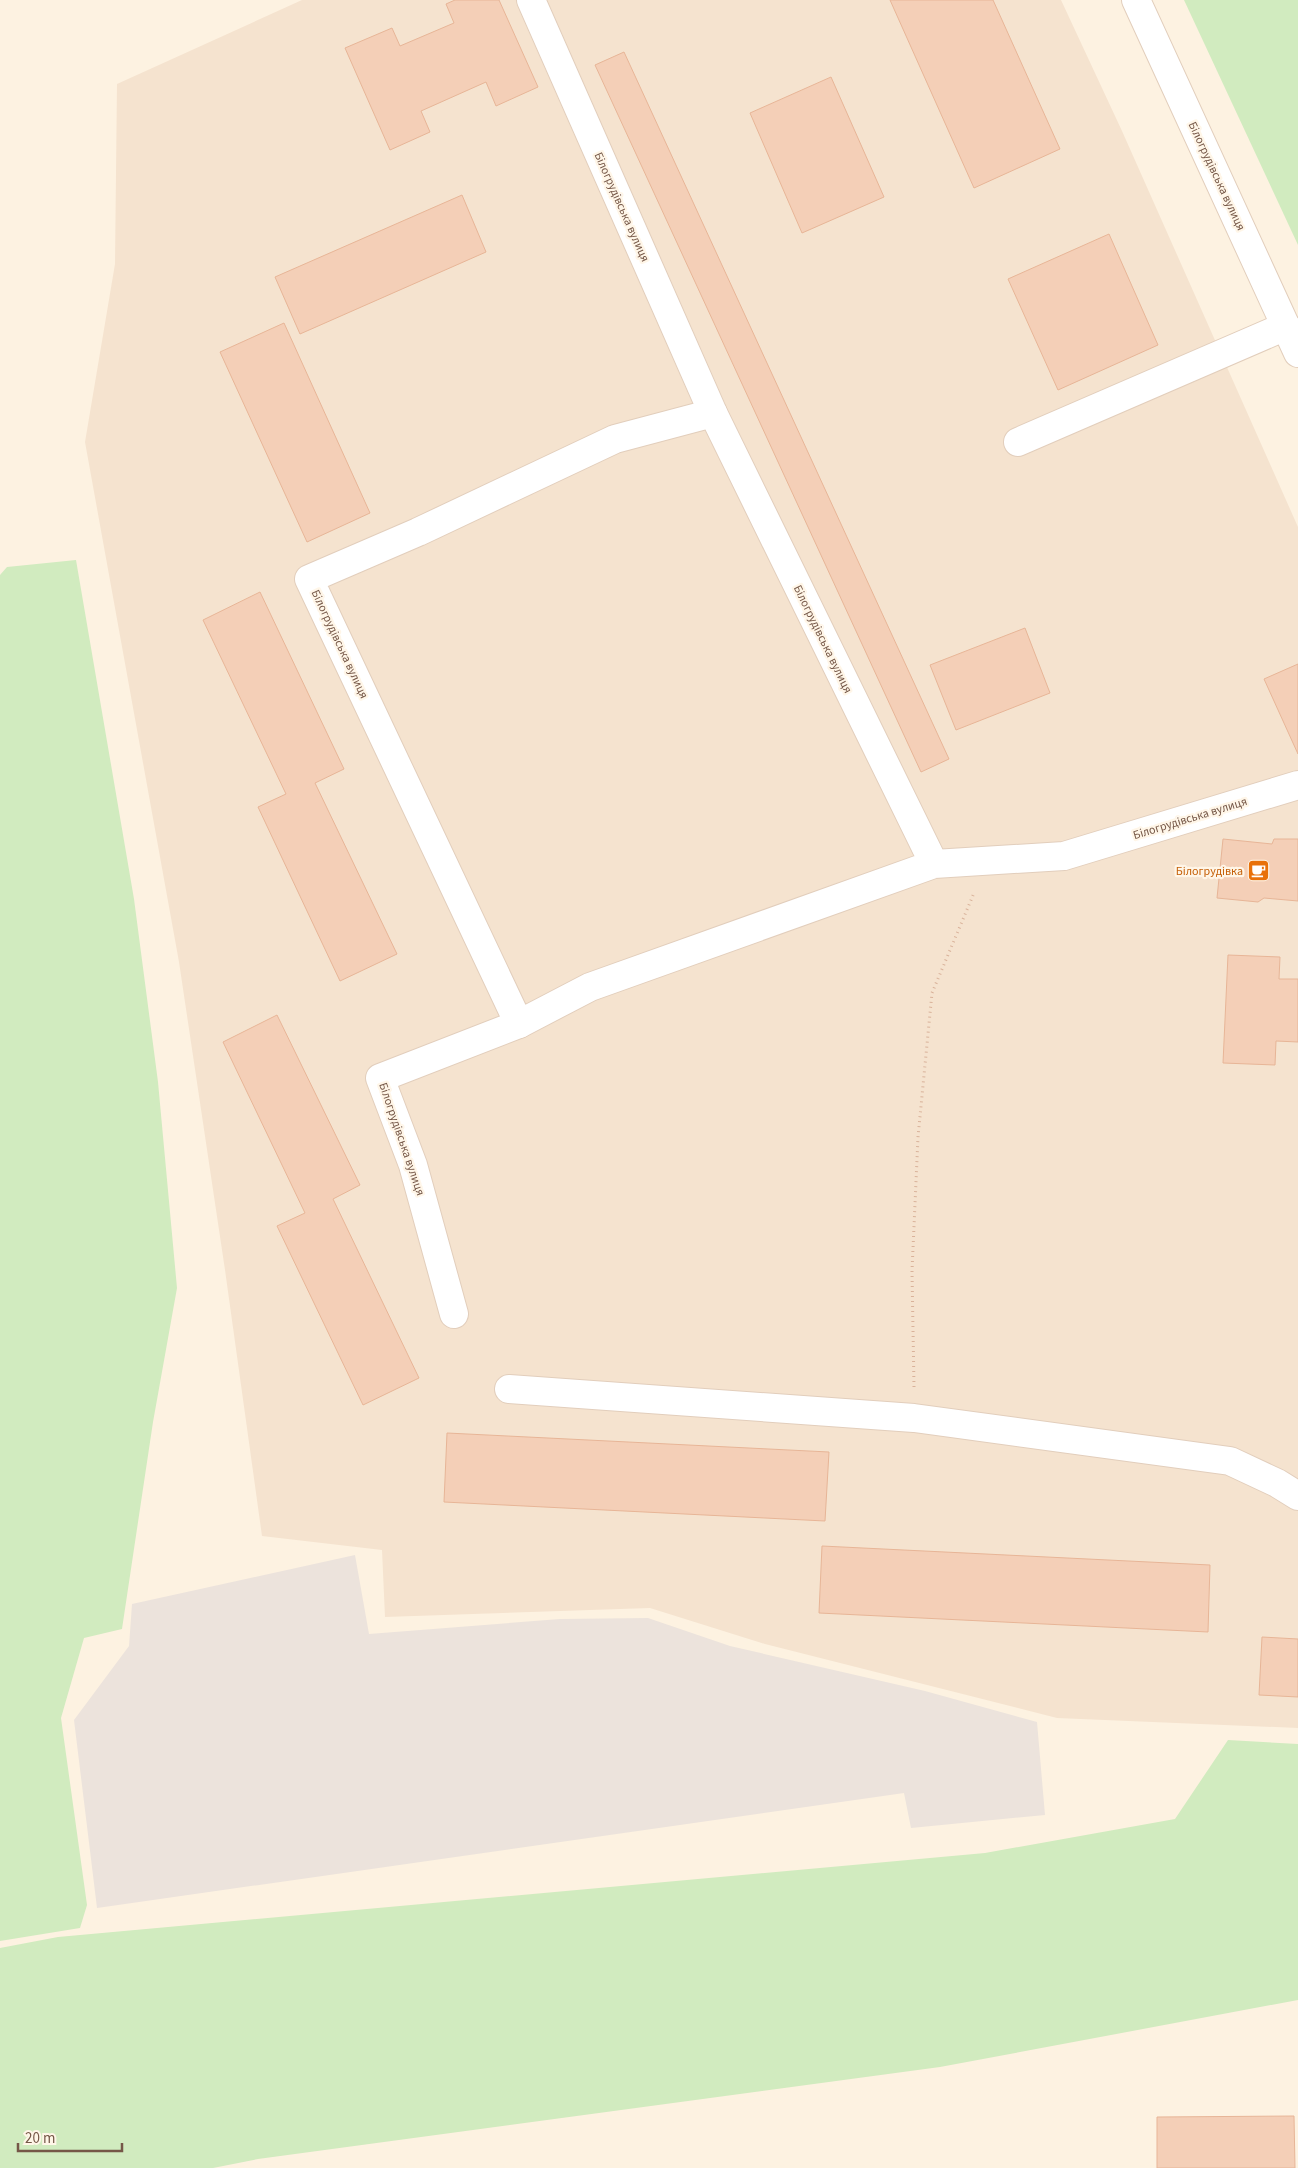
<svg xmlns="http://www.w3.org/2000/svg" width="1298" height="2168" viewBox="0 0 1298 2168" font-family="'Source Sans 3',sans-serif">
  <rect width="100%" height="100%" fill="#fdf2e1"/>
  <polygon fill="#f5e3cf" points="302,0 1061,0 1122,131 1298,527 1298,1728 1057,1718 765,1644 650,1608 385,1617 382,1550 262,1536 225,1270 179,962 85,442 115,264 117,84"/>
  <polygon fill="#ece3dc" points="355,1555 369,1634 560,1619 648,1618 730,1646 925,1691 1037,1722 1045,1815 911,1828 904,1793 97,1908 74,1720 129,1646 132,1604"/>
  <g fill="#d1ebbf">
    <polygon points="1184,0 1298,0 1298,245"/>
    <polygon points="76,560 134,899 158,1082 177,1288 153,1422 122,1629 84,1638 61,1718 87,1905 80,1928 0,1941 0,575 7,567"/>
    <polygon points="1228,1740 1298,1744 1298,2000 940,2067 258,2159 213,2168 0,2168 0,1948 58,1937 985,1853 1175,1819"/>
  </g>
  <g fill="#f4cfb7" stroke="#e7b597">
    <polygon points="455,0 499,0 538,87 496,106 486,82 421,111 430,132 390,150 345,48 392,28 400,46 454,23 446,4"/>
    <polygon points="890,0 993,0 1060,149 974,188"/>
    <polygon points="624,52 949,759 921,772 595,65"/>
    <polygon points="831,77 884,197 802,233 750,113"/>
    <polygon points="462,195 486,252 300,334 275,277"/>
    <polygon points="1109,234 1158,345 1058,390 1008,279"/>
    <polygon points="284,323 370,513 307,542 220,352"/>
    <polygon points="260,592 344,769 315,783 397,954 340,981 258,807 286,794 203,620"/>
    <polygon points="1025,628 1050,693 956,730 930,665"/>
    <polygon points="1298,664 1298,754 1264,679"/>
    <polygon points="1223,839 1272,844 1274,839 1298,839 1298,901 1264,898 1258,902 1217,898"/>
    <polygon points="1228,955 1280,957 1279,979 1298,979 1298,1042 1276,1041 1275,1065 1223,1063"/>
    <polygon points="277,1015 360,1185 333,1199 419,1378 363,1405 277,1226 305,1213 223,1042"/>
    <polygon points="447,1433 829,1452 825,1521 444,1502"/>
    <polygon points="822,1546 1210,1565 1208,1632 819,1613"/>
    <polygon points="1262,1637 1298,1639 1298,1697 1259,1695"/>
    <polygon points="1294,2116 1295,2168 1157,2168 1157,2117"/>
  </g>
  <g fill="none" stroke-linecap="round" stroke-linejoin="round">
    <defs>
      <g id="minor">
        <polyline points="531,0 713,413"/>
        <polyline points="1018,442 1286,326"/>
        <polyline points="934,864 713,413 615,439 418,532 309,579 519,1024 590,987 934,864 1064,856 1298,785"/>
        <polyline points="454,1314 413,1165 380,1078 519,1024"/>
        <polyline points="509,1389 914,1418 1230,1461 1277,1483 1298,1496"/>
      </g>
      <polyline id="tertiary" points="1136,0 1298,353"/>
    </defs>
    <use href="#minor" stroke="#e2cebc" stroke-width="30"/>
    <use href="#tertiary" stroke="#e2cebc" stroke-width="30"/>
    <polyline stroke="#d9b29a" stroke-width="3" stroke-dasharray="1 4" stroke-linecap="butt" points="914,1387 912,1271 918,1137 932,993 974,893"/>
    <use href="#minor" stroke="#fff" stroke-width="28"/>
    <use href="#tertiary" stroke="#fff" stroke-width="28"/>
  </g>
  <defs>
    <symbol id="cafe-square" viewBox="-11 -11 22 22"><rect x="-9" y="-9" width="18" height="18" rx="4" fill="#e8710a" stroke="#fff6e8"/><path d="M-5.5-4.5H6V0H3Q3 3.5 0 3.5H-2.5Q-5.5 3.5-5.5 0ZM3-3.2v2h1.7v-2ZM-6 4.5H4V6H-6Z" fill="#fff"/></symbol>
  </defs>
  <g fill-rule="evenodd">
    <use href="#cafe-square" x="1246" y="858" width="25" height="25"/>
  </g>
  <g text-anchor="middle" stroke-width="4.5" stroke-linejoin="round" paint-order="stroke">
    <g font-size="12" fill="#755747" stroke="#fff6e8">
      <text transform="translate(1217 176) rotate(65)" y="4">Білогрудівська вулиця</text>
      <text transform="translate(622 207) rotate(66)" y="4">Білогрудівська вулиця</text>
      <text transform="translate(823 639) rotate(64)" y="4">Білогрудівська вулиця</text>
      <text transform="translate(340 644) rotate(65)" y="4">Білогрудівська вулиця</text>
      <text transform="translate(1190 818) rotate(-17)" y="4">Білогрудівська вулиця</text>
      <text transform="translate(402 1139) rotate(71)" y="4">Білогрудівська вулиця</text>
    </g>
    <g font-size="12" fill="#c56008" stroke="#fff6e8" text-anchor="end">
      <text x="1243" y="875">Білогрудівка</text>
    </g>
  </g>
  <path d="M18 2143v8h104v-8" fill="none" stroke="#755747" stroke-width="2.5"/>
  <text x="25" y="2143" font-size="15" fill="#755747" stroke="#fff6e8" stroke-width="4" paint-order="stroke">20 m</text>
</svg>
